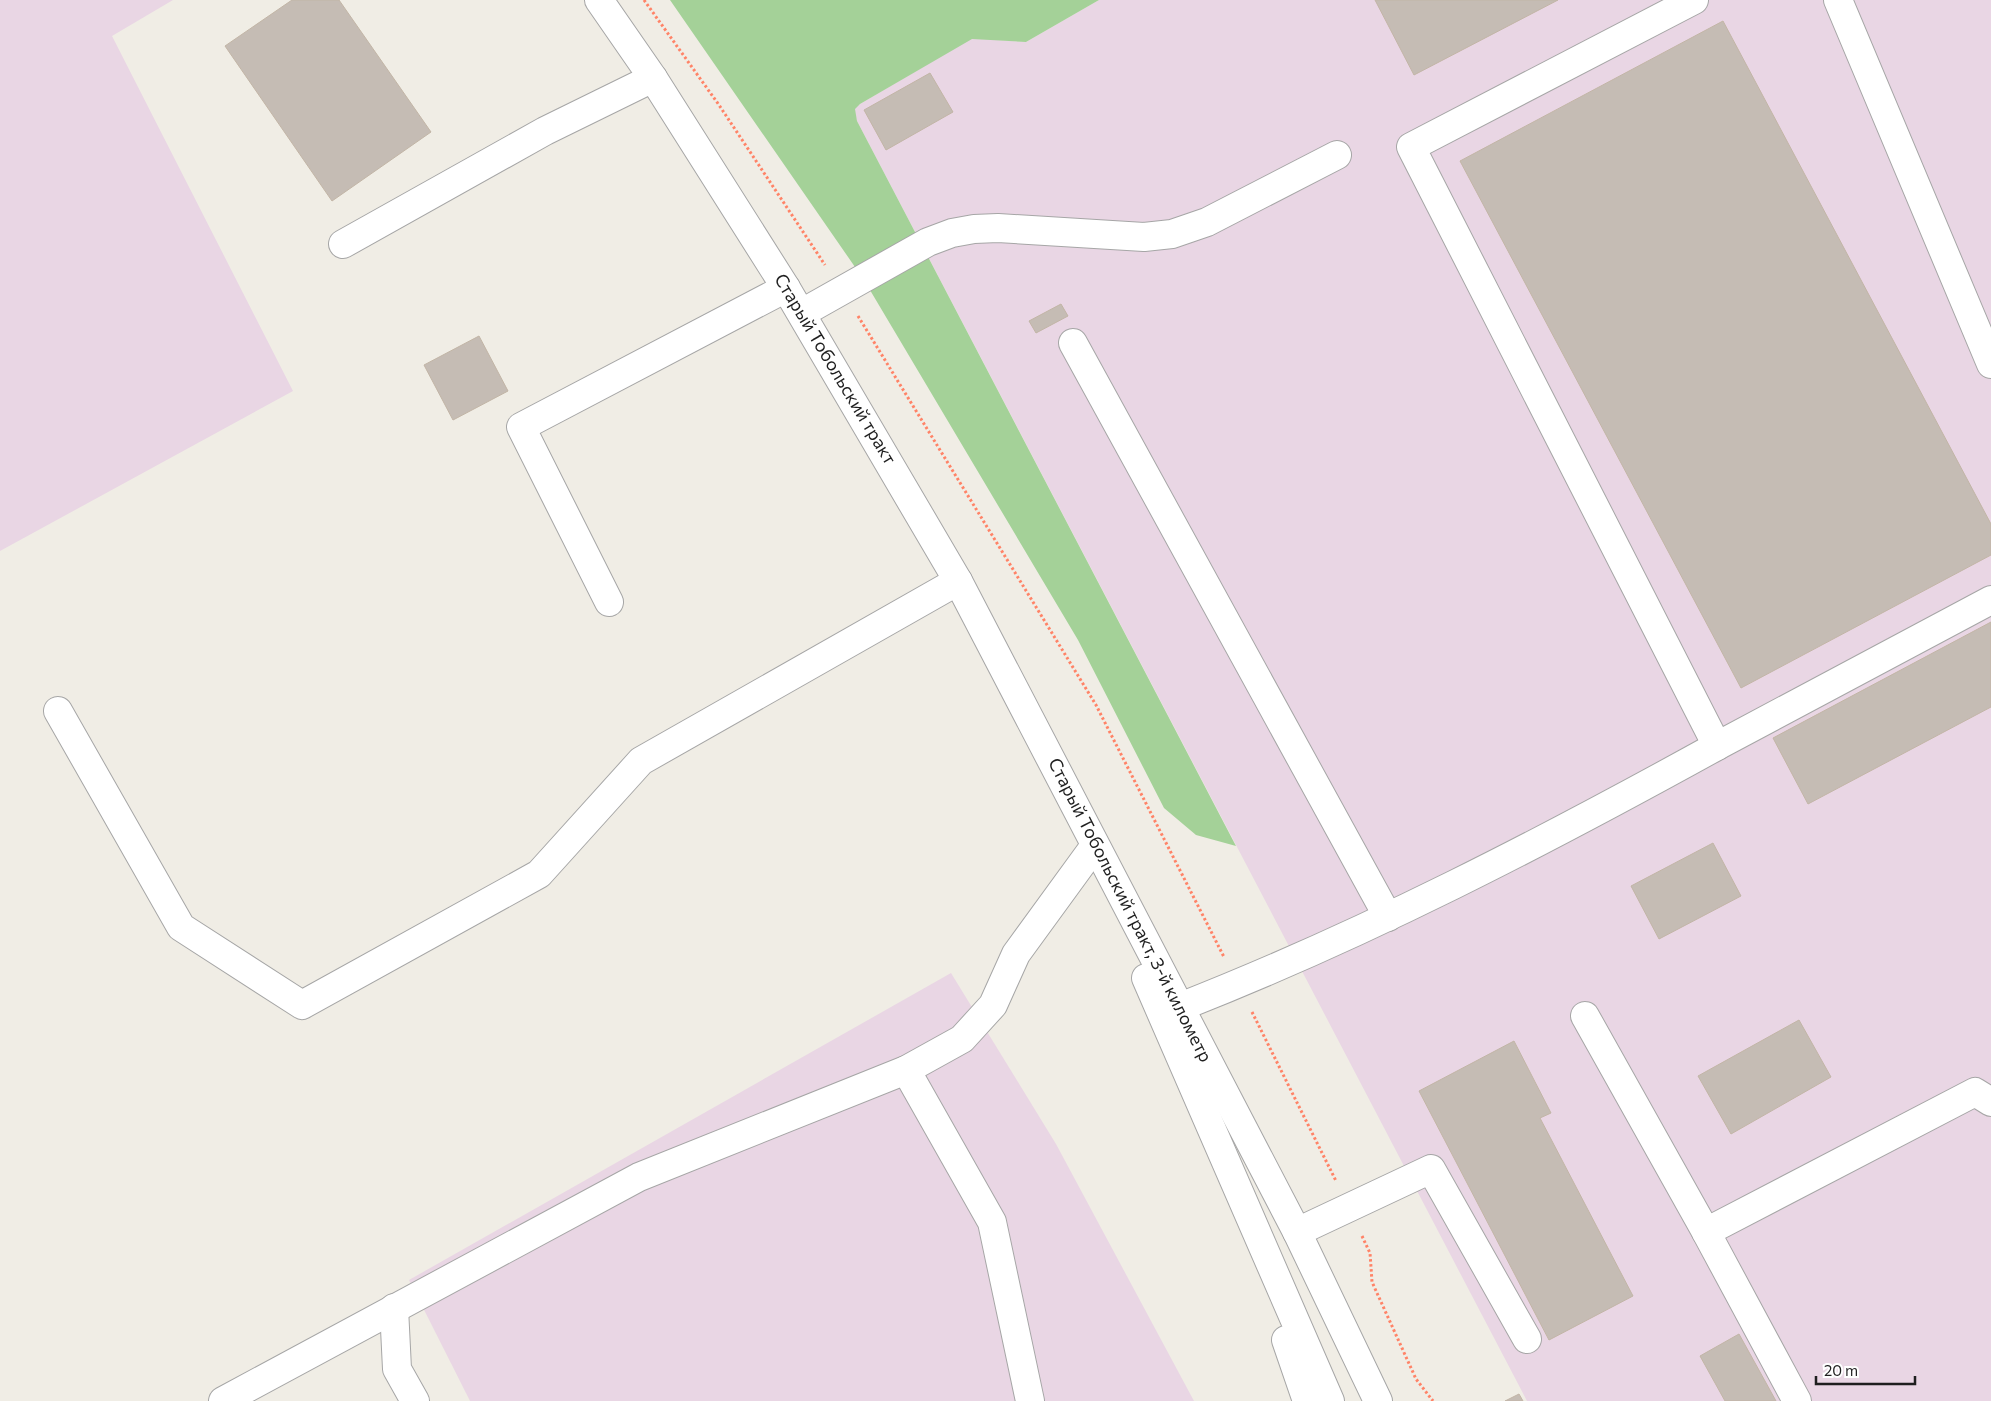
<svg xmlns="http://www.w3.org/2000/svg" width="1991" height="1401" viewBox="0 0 1991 1401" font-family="Commissioner,sans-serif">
  <rect width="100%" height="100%" fill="#f0ede5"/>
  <g fill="#e9d6e4">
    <polygon points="0,0 173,0 112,36 293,391 0,551"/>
    <polygon points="1099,0 1991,0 1991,1401 1527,1401 857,121 854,109 860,104 972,38 1026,42"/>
    <polygon points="951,973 1056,1144 1194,1401 470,1401 409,1280"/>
  </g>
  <polygon fill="#a4d198" points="670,0 1099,0 1026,42 972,39 860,104 855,109 857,121 1236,846 1196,835 1164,808 1078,640 864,280"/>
  <g fill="#c5bcb4" stroke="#c2b5a6">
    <polygon points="292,0 339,0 431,132 332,201 225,46"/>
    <polygon points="1375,0 1558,0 1414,75"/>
    <polygon points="1723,21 1991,524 1991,555 1741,688 1460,161"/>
    <polygon points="930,73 953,112 886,150 864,110"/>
    <polygon points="1061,304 1068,316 1036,333 1029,321"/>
    <polygon points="479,336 508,391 453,420 424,365"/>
    <polygon points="1991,622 1991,707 1808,804 1773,738"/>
    <polygon points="1713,843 1741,896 1659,939 1631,886"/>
    <polygon points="1799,1020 1831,1077 1731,1134 1698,1076"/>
    <polygon points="1514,1041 1551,1113 1540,1118 1633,1296 1549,1340 1419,1091"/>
    <polygon points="1739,1334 1776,1401 1725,1401 1700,1356"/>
    <polygon points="1519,1394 1523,1401 1505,1401"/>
  </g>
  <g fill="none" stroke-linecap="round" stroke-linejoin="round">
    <defs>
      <g id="minor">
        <polyline points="599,0 653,78 786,288 958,581 1297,1232 1378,1401"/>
        <polyline points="1694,0 1411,147 1717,746 1991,600"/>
        <polyline points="1838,0 1991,364"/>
        <polyline points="343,244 545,131 653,78"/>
        <polyline points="802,313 928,242 952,233 974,229 998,228 1144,237 1172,234 1207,222 1337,155"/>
        <polyline points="1073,343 1388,917"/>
        <polyline points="609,602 521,427 786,288"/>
        <polyline points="58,711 181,927 302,1005 539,874 641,761 958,581"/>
        <polyline points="1146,978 1330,1401"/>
        <path d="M1180,1007c186,-73 363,-165 537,-261"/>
        <polyline points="1585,1016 1706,1232 1975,1092 1991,1102"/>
        <polyline points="906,1070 992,1222 1030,1401"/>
        <polyline points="1297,1232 1431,1169 1527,1339"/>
        <polyline points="1706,1232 1797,1401"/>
        <polyline points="394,1308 397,1369 415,1401"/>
        <polyline points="1286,1340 1307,1401"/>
        <polyline points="223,1401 639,1177 906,1070 962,1039 993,1005 1016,954 1091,851"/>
      </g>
    </defs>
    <use href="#minor" stroke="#a6a6a6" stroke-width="30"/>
    <g stroke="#ff8367" stroke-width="3" stroke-dasharray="2.5 2.5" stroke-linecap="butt">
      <polyline points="644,0 719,105 825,265"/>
      <polyline points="858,316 1096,705 1224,957"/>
      <polyline points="1252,1012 1336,1181"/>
      <polyline points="1362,1236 1370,1253 1372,1282 1416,1379 1433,1401"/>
    </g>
    <use href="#minor" stroke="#fff" stroke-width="28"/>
  </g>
  <g text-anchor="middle" stroke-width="4.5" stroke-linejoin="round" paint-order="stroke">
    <g font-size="18" fill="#1f1f1f" stroke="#fff">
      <text transform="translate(835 369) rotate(59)" y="6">Старый Тобольский тракт</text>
      <text transform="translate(1130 910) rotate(63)" y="6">Старый Тобольский тракт, 3-й километр</text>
    </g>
  </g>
  <path d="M1816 1376v8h99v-8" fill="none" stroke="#1f1f1f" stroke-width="2.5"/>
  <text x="1824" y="1376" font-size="15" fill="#1f1f1f" stroke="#ffffff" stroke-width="4" paint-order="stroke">20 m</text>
</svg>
